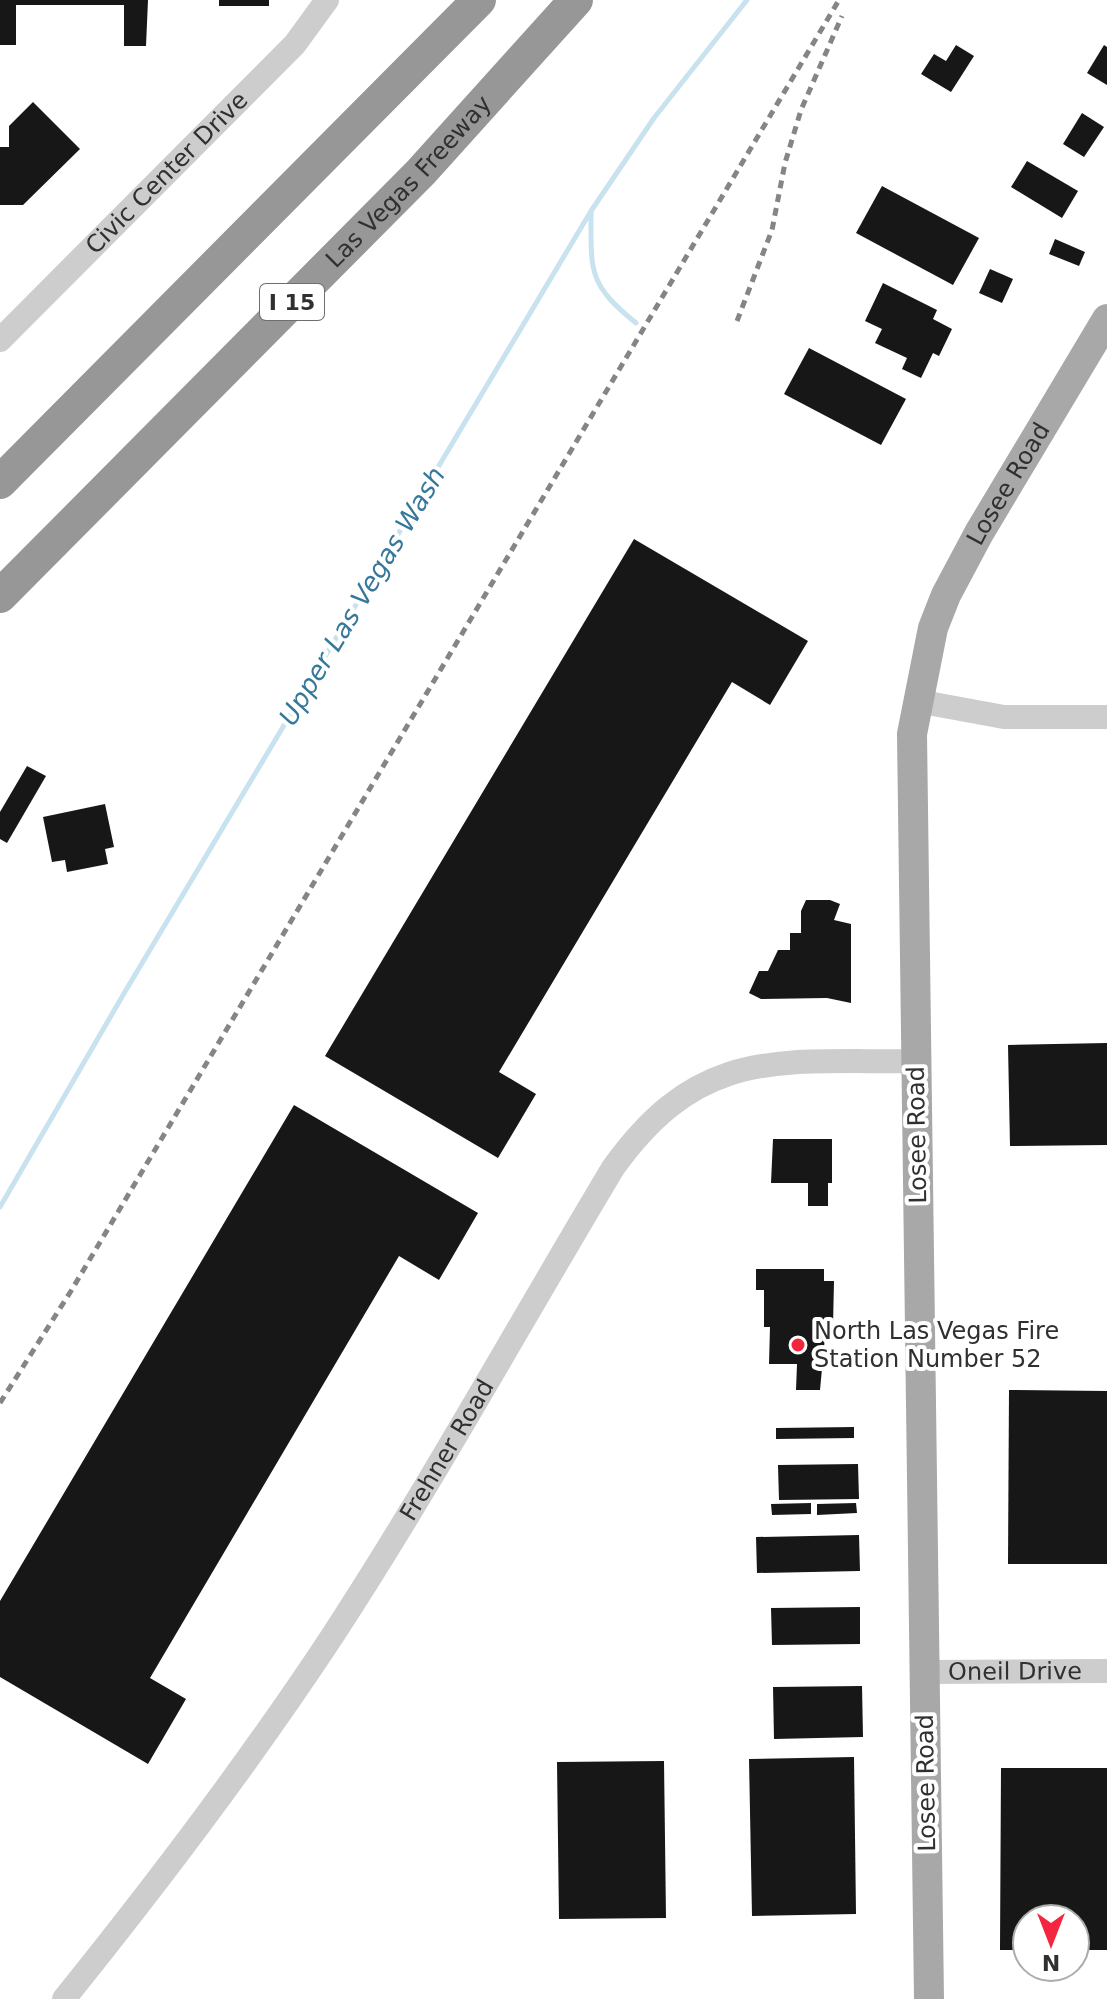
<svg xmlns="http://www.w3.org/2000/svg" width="1107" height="1999" viewBox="0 0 1107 1999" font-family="'DejaVu Sans',sans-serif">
  <rect width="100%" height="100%" fill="#fff"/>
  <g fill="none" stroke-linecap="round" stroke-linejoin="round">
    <g stroke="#c8e2ef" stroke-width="5">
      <path d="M591,213c0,59 -3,71 45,110"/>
      <polyline points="0,1207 126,990 591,211 654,118 747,0"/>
    </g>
  </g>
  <g fill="#171717">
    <polygon points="0,0 148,0 146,46 124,46 124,5 16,5 16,45 0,45"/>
    <rect x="219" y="0" width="50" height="6"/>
    <polygon points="956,45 974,56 951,92 921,74 934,54 946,61"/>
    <polygon points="1104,45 1107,47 1107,85 1087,73"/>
    <polygon points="33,102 80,149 23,205 0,205 0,147 9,147 9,126"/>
    <polygon points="1082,113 1104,127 1084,157 1063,144"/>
    <polygon points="1027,161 1078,191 1062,218 1011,187"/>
    <polygon points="882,186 979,238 953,285 856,233"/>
    <polygon points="1055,239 1085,252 1079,266 1049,254"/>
    <polygon points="990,269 1013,279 1002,303 979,293"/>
    <polygon points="883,283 937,310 933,319 952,329 939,356 933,353 921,378 902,369 907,358 875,343 882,329 865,321"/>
    <polygon points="809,348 906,399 881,445 784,394"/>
    <polygon points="634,539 808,641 770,705 732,682 499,1072 536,1094 498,1158 325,1056"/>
    <polygon points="27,766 46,776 7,843 0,839 0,812"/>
    <polygon points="105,804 114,847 105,849 108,864 67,872 65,860 52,862 43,817"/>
    <polygon points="806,900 830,900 840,904 834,920 851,924 851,1003 827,998 761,999 749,993 759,971 768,971 778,950 790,950 790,933 801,933 801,911"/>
    <polygon points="1107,1043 1107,1145 1010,1146 1008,1045"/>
    <polygon points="294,1105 478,1213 439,1280 399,1256 150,1678 186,1699 148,1764 0,1677 0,1601"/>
    <polygon points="773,1139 832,1139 832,1183 828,1183 828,1206 808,1206 808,1183 771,1183"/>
    <polygon points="756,1269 824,1269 824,1281 834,1281 833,1326 826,1326 820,1390 796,1390 797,1364 769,1364 770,1327 764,1327 764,1290 756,1290"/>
    <polygon points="1009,1390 1107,1391 1107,1564 1008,1564"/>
    <polygon points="854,1427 854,1438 776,1439 776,1428"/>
    <polygon points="858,1464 859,1499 779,1500 778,1465"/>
    <polygon points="811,1503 811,1514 772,1515 771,1504"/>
    <polygon points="856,1503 857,1513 817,1515 817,1504"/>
    <polygon points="859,1535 860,1571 757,1573 756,1537"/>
    <polygon points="860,1607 860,1644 772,1645 771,1608"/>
    <polygon points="862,1686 863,1737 774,1739 773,1687"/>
    <polygon points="854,1757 856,1914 752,1916 749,1759"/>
    <polygon points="664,1761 666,1918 559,1919 557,1762"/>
    <polygon points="1001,1768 1107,1768 1107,1950 1075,1950 1075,1919 1027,1919 1027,1950 1000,1950"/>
  </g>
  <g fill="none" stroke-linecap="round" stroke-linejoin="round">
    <g stroke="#cdcdcd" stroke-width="24">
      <path id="s1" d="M0,340l295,-296 32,-44"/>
      <polyline points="917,701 1004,717 1107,717"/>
      <path id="s2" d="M925,1672l182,-1"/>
      <path id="s3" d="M64,1999c95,-118 186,-238 269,-364 99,-152 187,-312 280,-467 88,-123 166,-105 303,-107"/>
    </g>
    <path stroke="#a8a8a8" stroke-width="30" id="s4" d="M929,1999l-17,-1265 21,-106 13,-33 33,-62 128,-214"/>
    <g stroke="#979797" stroke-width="34">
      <polyline points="0,482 479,0"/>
      <path id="s5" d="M0,596l421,-424 155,-172"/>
    </g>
    <g stroke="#858585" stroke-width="5" stroke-dasharray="8 6" stroke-linecap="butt">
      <polyline points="737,321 772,230 785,163 801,110 842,16"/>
      <polyline points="0,1403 71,1291 839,0"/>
    </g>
  </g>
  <circle fill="#f3253f" stroke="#fff" stroke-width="3" cx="798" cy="1345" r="8"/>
  <g text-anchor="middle" stroke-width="8" stroke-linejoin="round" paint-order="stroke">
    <rect fill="#fff" stroke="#6e6e6e" stroke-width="2" x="260" y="284" width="64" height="36" rx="6"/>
    <g font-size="22" font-weight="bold" fill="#303030">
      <text x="292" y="310">I 15</text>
    </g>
    <g font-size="24" fill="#303030" stroke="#fff">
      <text dy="8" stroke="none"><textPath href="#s1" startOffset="236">Civic Center Drive</textPath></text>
      <text dy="8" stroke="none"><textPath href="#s5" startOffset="582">Las Vegas Freeway</textPath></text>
      <text dy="8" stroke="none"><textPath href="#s4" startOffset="1536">Losee Road</textPath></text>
      <text transform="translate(917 1135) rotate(-91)" y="8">Losee Road</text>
      <text dy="8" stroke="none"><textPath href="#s3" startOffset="670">Frehner Road</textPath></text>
      <text dy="8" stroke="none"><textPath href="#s2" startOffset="90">Oneil Drive</textPath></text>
      <text transform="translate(926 1783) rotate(-91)" y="8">Losee Road</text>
    </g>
    <g font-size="24" fill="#303030" stroke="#fff" text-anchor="start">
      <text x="814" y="1339">North Las Vegas Fire<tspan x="814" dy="28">Station Number 52</tspan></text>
    </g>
    <g font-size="26" font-style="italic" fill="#367899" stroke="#fff">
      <text transform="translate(362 596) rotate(-59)" y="9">Upper Las Vegas Wash</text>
    </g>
  </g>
  <g transform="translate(1051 1943) rotate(180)"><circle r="38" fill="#ffffff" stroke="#acacac" stroke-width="2"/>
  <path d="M0-6L14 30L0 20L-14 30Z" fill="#f3253f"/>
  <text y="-12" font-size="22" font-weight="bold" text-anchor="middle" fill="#303030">N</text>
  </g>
</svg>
